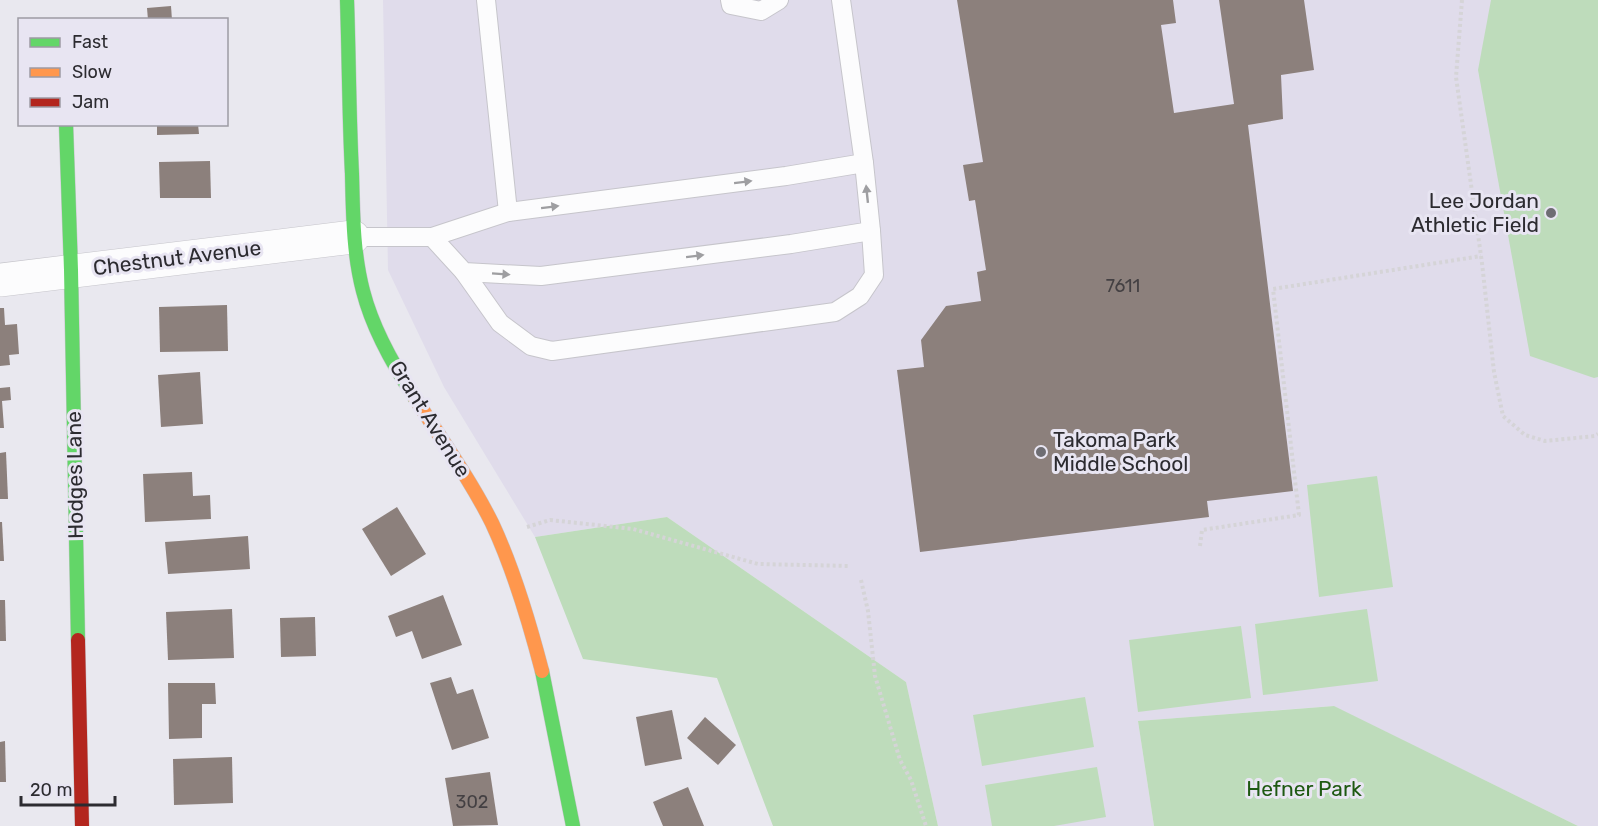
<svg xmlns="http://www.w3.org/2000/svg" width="1598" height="826" viewBox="0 0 1598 826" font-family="Rubik,sans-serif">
  <rect width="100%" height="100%" fill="#e9e8ef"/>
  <polygon fill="#e0dceb" points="383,0 1598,0 1598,826 1578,826 1333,706 1138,721 1154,826 938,826 906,682 667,517 535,537 444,387 388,270"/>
  <g fill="#bedcbb">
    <polygon points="1491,0 1598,0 1598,377 1594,378 1530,356 1478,70"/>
    <polygon points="1377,476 1393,587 1319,597 1307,485"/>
    <polygon points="667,517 906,682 938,826 773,826 717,678 583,659 535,537"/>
    <polygon points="1367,609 1378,681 1263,695 1255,624"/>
    <polygon points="1241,626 1251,698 1138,712 1129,640"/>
    <polygon points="1085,697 1094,747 982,766 973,715"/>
    <polygon points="1334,706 1578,826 1154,826 1138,721"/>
    <polygon points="1097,767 1106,817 1054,826 992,826 985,785"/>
  </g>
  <g fill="#8c807c">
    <polygon points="957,0 1173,0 1176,23 1161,25 1174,113 1234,104 1219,0 1304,0 1314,70 1281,75 1283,119 1248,125 1293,491 1207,501 1209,517 920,552 897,370 924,367 921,340 946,306 981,301 977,272 986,270 975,200 969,201 963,165 983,162"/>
    <polygon points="171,6 172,20 148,20 147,8"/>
    <polygon points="157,124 198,124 199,134 157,135"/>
    <polygon points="210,161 211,198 160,198 159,162"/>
    <polygon points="227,305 228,351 160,352 159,307"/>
    <polygon points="0,308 4,308 5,325 17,324 19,354 9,355 10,365 0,366"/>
    <polygon points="200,372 203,424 161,427 158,375"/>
    <polygon points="10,387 11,400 2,401 4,428 0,428 0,388"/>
    <polygon points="6,452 8,499 0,499 0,453"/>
    <polygon points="192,472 193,496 210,495 211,519 145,522 143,474"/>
    <polygon points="397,507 426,554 391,576 362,529"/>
    <polygon points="0,522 2,522 4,561 0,561"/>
    <polygon points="248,536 250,569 168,574 165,542"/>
    <polygon points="443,595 462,645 422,659 412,631 396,637 388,616"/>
    <polygon points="0,600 5,600 6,641 0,641"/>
    <polygon points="232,609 234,658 168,660 166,612"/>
    <polygon points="315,617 316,656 281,657 280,618"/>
    <polygon points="451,677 457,694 473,689 489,738 452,750 430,683"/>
    <polygon points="168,683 215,683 216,704 202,704 202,738 169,739"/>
    <polygon points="672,710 682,759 645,766 636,717"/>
    <polygon points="705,717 736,745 718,765 687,738"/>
    <polygon points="5,741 6,782 0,782 0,742"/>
    <polygon points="232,757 233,803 174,805 173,759"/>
    <polygon points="490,772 498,825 453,826 445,778"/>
    <polygon points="688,787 704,826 663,826 653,802"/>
  </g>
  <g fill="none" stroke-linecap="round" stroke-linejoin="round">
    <defs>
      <g id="lane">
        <polyline points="486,0 508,212"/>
        <polyline points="730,0 731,5 761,11 779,0"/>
        <polyline points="353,237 432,237 464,272 541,276 791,244 871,231 864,163 841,0"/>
        <polyline points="432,237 508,212 786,176 864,163"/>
        <polyline points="464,272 500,323 531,346 552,351 835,312 860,296 874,275 871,231"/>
      </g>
      <polyline id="street" points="0,280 353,237"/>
      <g id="fast">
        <path d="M347,0c2,58 2,116 5,174 1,39 1,79 11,117 10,39 30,74 52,107"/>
        <polyline points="66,124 71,270 78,640"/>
        <polyline points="542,671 573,826"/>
      </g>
      <path id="slow" d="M415,398c26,41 55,81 77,125 22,47 37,98 50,148"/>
      <polyline id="jam" points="78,640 82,826"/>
    </defs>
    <use href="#lane" stroke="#c6c5cb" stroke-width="20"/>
    <use href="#street" stroke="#c6c5cb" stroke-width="34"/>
    <use href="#fast" stroke="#c6c5cb" stroke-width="15"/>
    <use href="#slow" stroke="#c6c5cb" stroke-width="15"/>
    <use href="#jam" stroke="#c6c5cb" stroke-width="15"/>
    <g stroke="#d5d4d7" stroke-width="4" stroke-dasharray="3 3" stroke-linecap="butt">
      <polyline points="1462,0 1456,77 1482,263 1494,372 1503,416 1525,435 1545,441 1595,436 1598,434"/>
      <polyline points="527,527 550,520 633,529 758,564 850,566"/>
      <polyline points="1200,546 1202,530 1299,515 1273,289 1481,256"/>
      <polyline points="861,580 868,611 875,676 900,760 911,780 926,826"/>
    </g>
    <use href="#lane" stroke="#fcfcfd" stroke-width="18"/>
    <use href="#street" stroke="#fcfcfd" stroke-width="33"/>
    <use href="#fast" stroke="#63d668" stroke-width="14"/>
    <use href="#slow" stroke="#ff974d" stroke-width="14"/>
    <use href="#jam" stroke="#b3261e" stroke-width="14"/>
  </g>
  <defs><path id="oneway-solid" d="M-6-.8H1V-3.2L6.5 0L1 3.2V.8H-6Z" transform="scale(1.5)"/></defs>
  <g fill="#9e9ea1">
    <use href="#oneway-solid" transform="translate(743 182) rotate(-7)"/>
    <use href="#oneway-solid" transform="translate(867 194) rotate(-96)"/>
    <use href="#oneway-solid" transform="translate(550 207) rotate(-7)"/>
    <use href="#oneway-solid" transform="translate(695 256) rotate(-7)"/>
    <use href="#oneway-solid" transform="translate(501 274) rotate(4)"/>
  </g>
  <g fill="#6e6d73" stroke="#e8e5f2" stroke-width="2">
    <circle cx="1551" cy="213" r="6"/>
    <circle cx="1041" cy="452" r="6"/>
  </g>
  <g text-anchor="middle" stroke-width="6" stroke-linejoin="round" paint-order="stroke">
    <g font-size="18" fill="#444043">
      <text x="1123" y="292">7611</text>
      <text x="472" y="808">302</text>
    </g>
    <g font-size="21" fill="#2c2b30" stroke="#e8e5f2" text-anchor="end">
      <text x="1539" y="208">Lee Jordan<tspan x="1539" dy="24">Athletic Field</tspan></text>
      <text x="1053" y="447" text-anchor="start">Takoma Park<tspan x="1053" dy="24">Middle School</tspan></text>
    </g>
    <g font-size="21" fill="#2c2b30" stroke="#e8e5f2">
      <text transform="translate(177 258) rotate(-7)" y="7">Chestnut Avenue</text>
      <text transform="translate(430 419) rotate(58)" y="7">Grant Avenue</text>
      <text transform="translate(75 475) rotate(-91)" y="7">Hodges Lane</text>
    </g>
    <g font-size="21" fill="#1e5912" stroke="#e8e5f2">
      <text x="1304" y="796">Hefner Park</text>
    </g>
  </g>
  <rect x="18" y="18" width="210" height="108" fill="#e8e5f2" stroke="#9d9ba4" stroke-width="1.5"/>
  <rect x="30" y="38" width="30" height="9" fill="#63d668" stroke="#9d9ba4" stroke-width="1.5"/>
  <text x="72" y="48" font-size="18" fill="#2c2b30">Fast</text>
  <rect x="30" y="68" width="30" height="9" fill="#ff974d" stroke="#9d9ba4" stroke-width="1.5"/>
  <text x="72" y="78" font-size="18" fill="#2c2b30">Slow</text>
  <rect x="30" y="98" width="30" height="9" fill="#b3261e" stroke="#9d9ba4" stroke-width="1.5"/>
  <text x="72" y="108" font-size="18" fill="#2c2b30">Jam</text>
  <path d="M21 796v9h94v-9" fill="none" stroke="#2c2b30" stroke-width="3"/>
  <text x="30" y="796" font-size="18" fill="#2c2b30" stroke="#e8e5f2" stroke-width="4.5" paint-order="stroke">20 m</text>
</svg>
